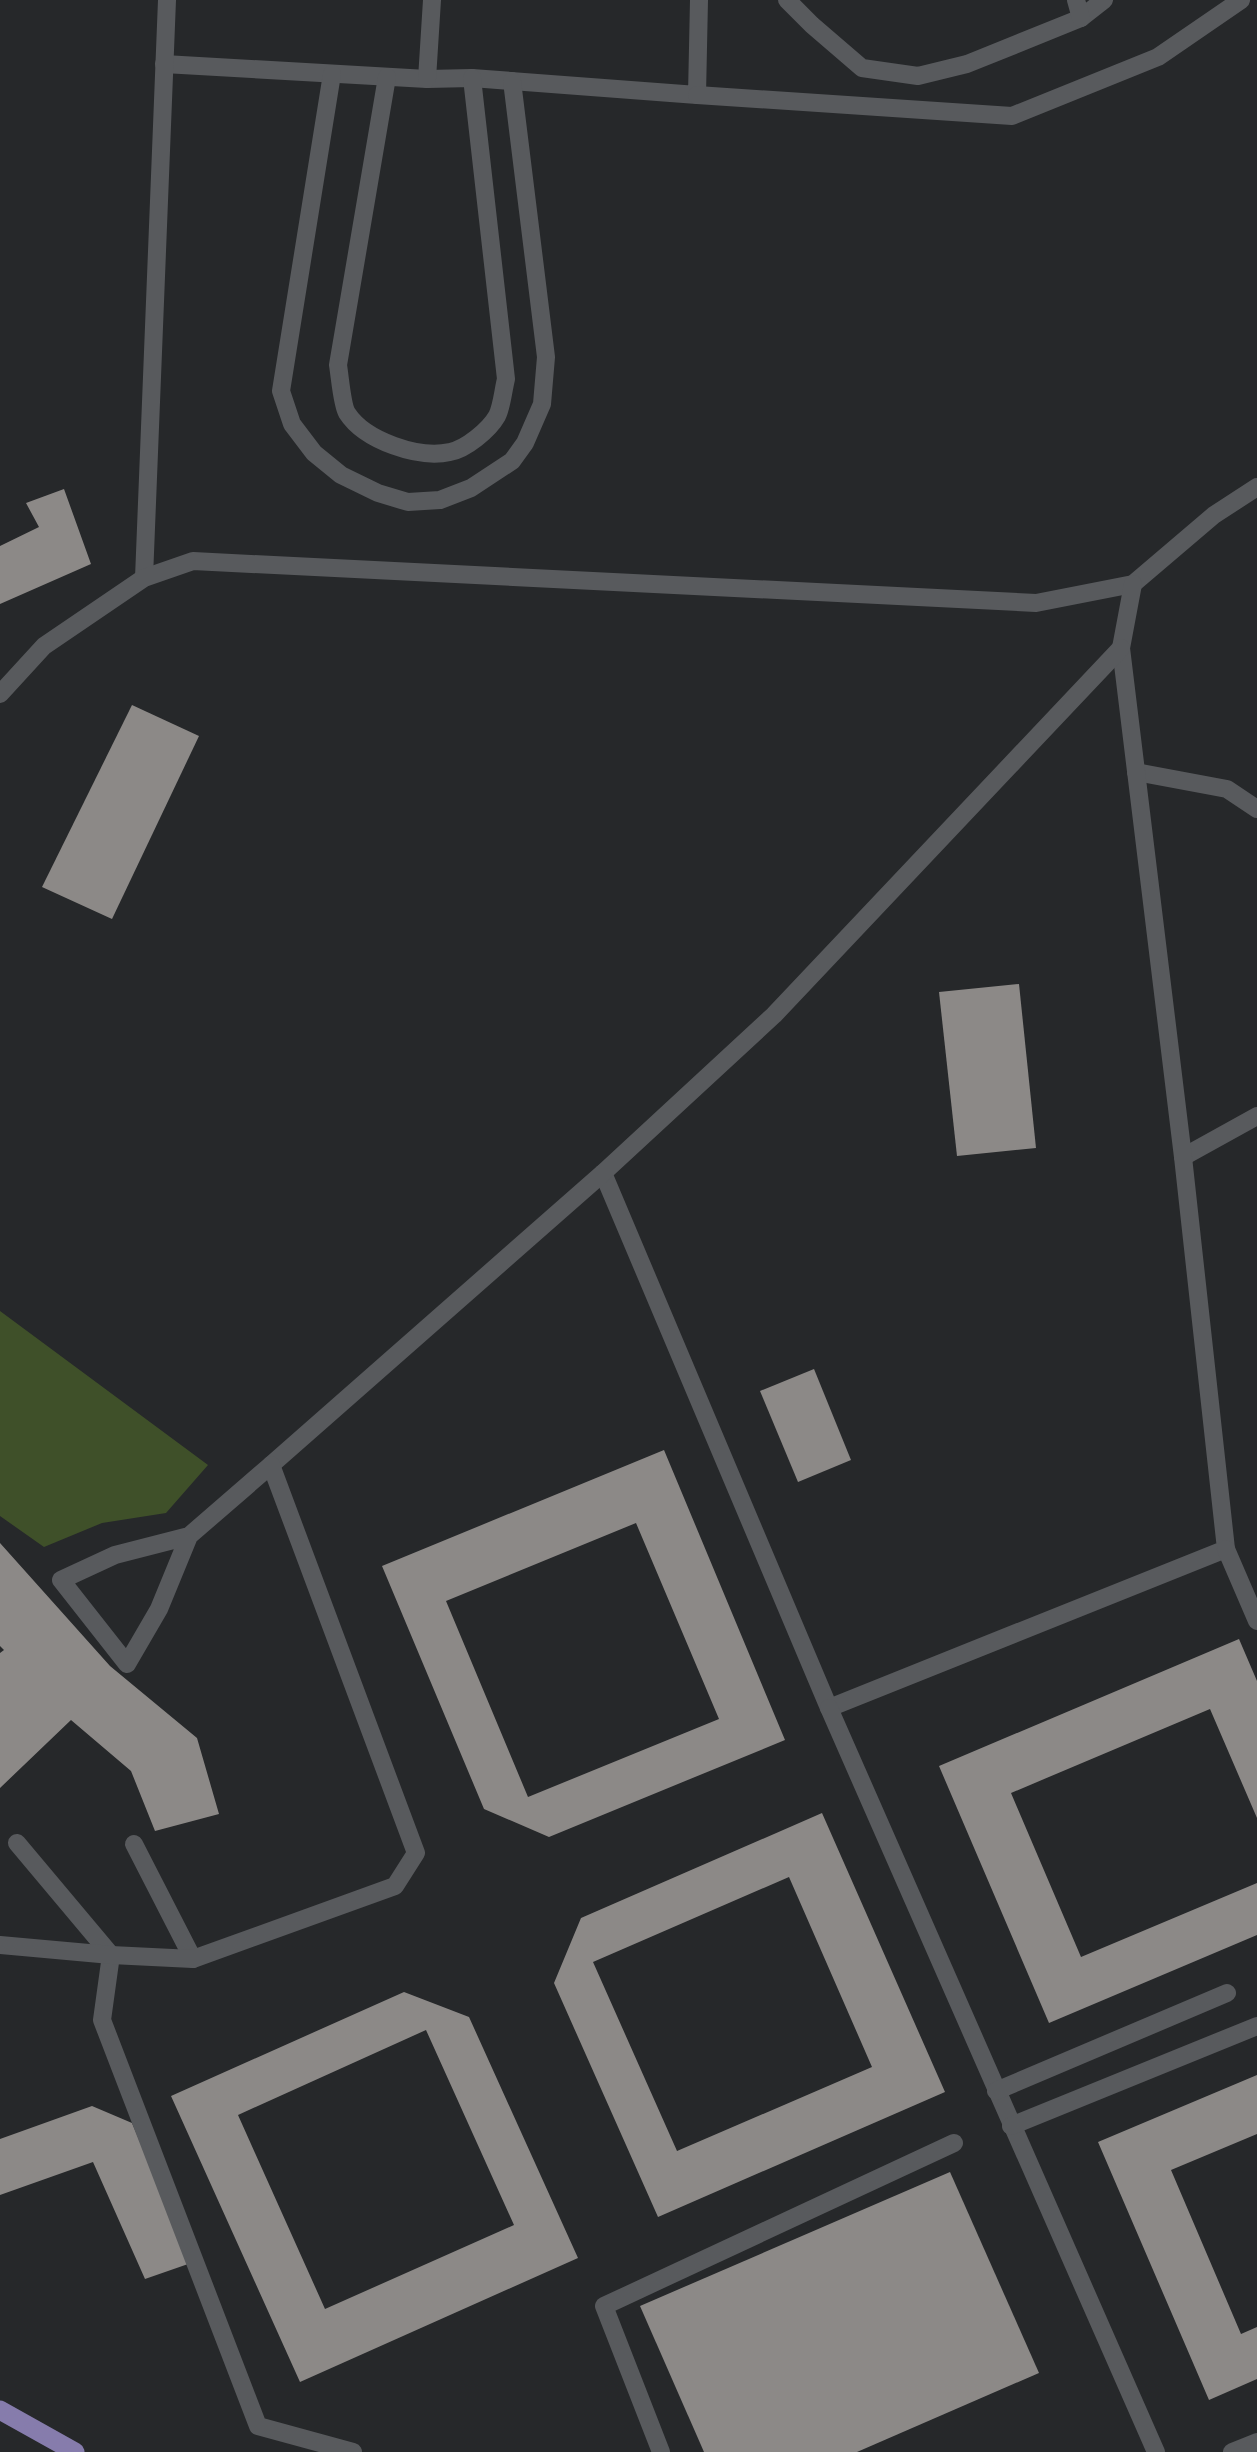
<svg xmlns="http://www.w3.org/2000/svg" width="1257" height="2452" viewBox="0 0 1257 2452" font-family="Lato,sans-serif">
  <rect width="100%" height="100%" fill="#26282a"/>
  <polygon fill="#3f5029" points="0,1311 208,1465 166,1513 102,1523 44,1547 0,1516"/>
  <g fill="#8c8987" fill-rule="evenodd">
    <polygon points="64,489 91,564 0,604 0,546 39,527 26,503"/>
    <polygon points="132,705 199,736 112,919 42,887"/>
    <polygon points="1019,984 1036,1148 957,1156 939,992"/>
    <polygon points="814,1369 851,1460 798,1482 760,1391"/>
    <path d="M664,1450l121,290 -236,97 -65,-28 -102,-243zM636,1523l83,196 -191,78 -82,-196z"/>
    <polygon points="0,1543 110,1666 197,1738 219,1814 155,1831 131,1771 71,1720 0,1788 0,1653 4,1650 0,1646"/>
    <polygon points="1239,1639 1257,1681 1257,1818 1210,1709 1011,1793 1081,1957 1257,1883 1257,1935 1049,2023 939,1766"/>
    <path d="M822,1813l123,279 -287,125 -104,-234 27,-65zM789,1877l83,190 -195,84 -84,-189z"/>
    <path d="M404,1992l65,25 109,241 -278,124 -129,-286zM426,2030l88,195 -189,84 -87,-194z"/>
    <polygon points="1257,2075 1257,2134 1171,2170 1241,2334 1257,2327 1257,2379 1209,2400 1098,2142"/>
    <polygon points="92,2106 132,2123 191,2263 145,2279 93,2162 0,2195 0,2139"/>
    <polygon points="950,2172 1039,2373 857,2452 704,2452 640,2306"/>
  </g>
  <g fill="none" stroke-linecap="round" stroke-linejoin="round">
    <g stroke="#585a5d" stroke-width="18">
      <polyline points="787,0 812,25 862,68 918,76 967,64 1081,18 1104,0"/>
      <polyline points="1076,0 1081,18"/>
      <polyline points="164,64 427,79 472,78 697,95 699,0"/>
      <polyline points="332,74 281,391 292,424 314,453 341,475 378,493 408,502 440,500 471,488 512,461 525,443 542,404 546,357 512,81"/>
      <path d="M387,77l-49,288c2,12 4,40 9,48 18,28 72,46 103,39 16,-3 39,-22 47,-36 5,-10 6,-25 9,-37l-34,-301"/>
      <polyline points="427,79 432,0"/>
      <polyline points="697,95 1012,116 1158,57 1241,0"/>
      <polyline points="144,578 167,0"/>
      <polyline points="0,694 44,646 144,578 193,561 1036,603 1133,584 1214,515 1257,487"/>
      <polyline points="1136,772 1227,789 1257,809"/>
      <polyline points="1183,1157 1257,1116"/>
      <polyline points="603,1173 829,1708 1226,1549 1183,1157 1121,648 1133,584"/>
      <polyline points="271,1465 603,1173 774,1015 1121,648"/>
      <polyline points="1226,1549 1257,1621"/>
      <polyline points="829,1708 1156,2452"/>
      <polyline points="17,1843 111,1955 102,2020 258,2426 353,2452"/>
      <polyline points="134,1844 193,1959"/>
      <polyline points="0,1945 111,1955 193,1959 395,1886 416,1853 271,1465 189,1536 115,1555 61,1580 127,1664 159,1609 189,1536"/>
      <polyline points="996,2091 1227,1993"/>
      <polyline points="1011,2126 1257,2026"/>
      <polyline points="661,2452 604,2306 954,2143"/>
      <polyline points="1232,2452 1257,2442"/>
    </g>
    <polyline stroke="#867cac" stroke-width="19" points="0,2410 75,2452"/>
  </g>
</svg>
